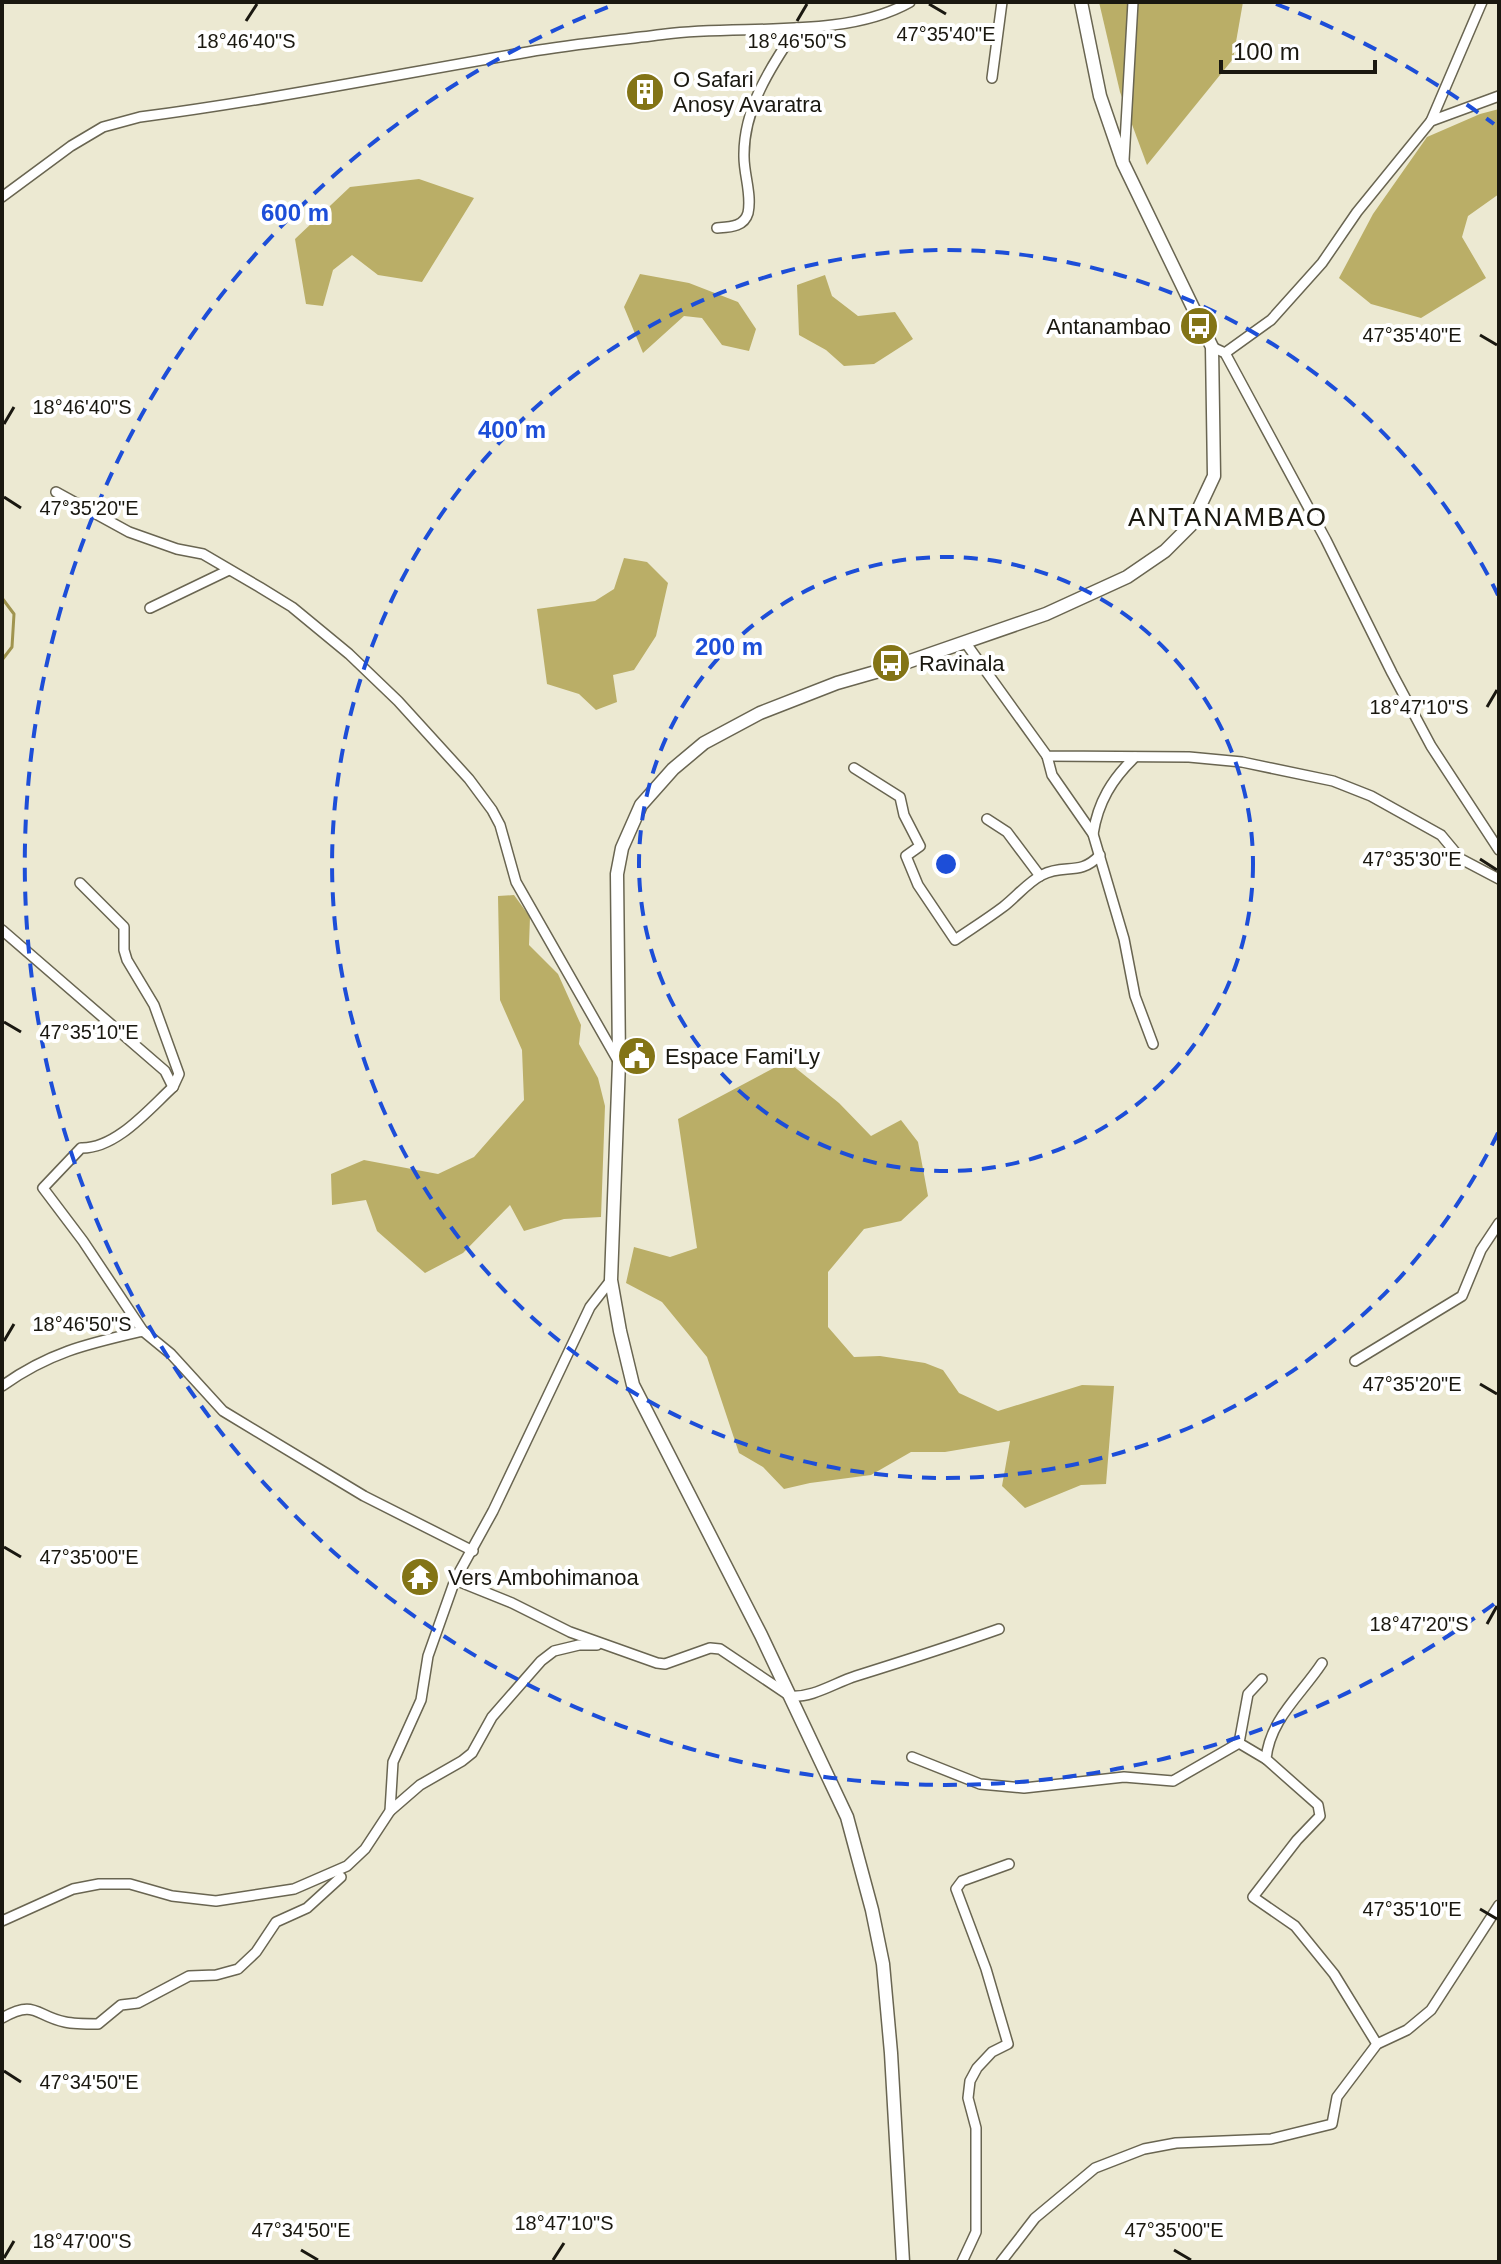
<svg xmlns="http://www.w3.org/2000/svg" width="1501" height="2264" viewBox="0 0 1501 2264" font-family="Arial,sans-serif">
  <rect width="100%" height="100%" fill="#ece9d2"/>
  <g fill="#baae67">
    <polygon points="1099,2 1243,2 1233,59 1147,165 1120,92"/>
    <polygon points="1499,109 1499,194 1468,216 1462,237 1486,278 1421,318 1371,304 1339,278 1373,214 1427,137 1480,114"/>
    <polygon points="419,179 474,198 422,282 378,275 352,255 333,270 323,306 306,304 295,239 350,187"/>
    <polygon points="640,274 689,283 738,302 756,329 749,351 722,345 702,318 684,316 643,353 624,307"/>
    <polygon points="825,275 832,296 858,316 895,312 913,339 874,364 844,366 826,350 799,335 797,285"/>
    <polygon points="624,558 647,562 668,583 656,636 634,670 613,675 617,702 596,710 579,694 547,684 537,609 595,601 614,589"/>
    <polygon points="514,895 530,917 529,945 558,974 581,1025 579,1044 598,1078 605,1106 601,1217 564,1219 524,1231 510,1205 463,1253 425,1273 377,1231 366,1200 332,1205 331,1174 364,1160 438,1174 474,1157 524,1100 522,1050 500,1000 498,896"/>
    <polygon points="787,1061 839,1103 871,1136 901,1120 918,1142 928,1196 901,1221 864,1229 828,1272 828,1327 854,1357 880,1356 925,1363 943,1370 959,1393 998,1411 1082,1385 1114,1386 1106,1484 1081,1485 1025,1508 1002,1486 1010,1441 945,1452 911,1452 871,1475 810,1483 784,1489 763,1467 739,1453 707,1357 662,1302 626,1283 634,1247 670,1257 697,1248 678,1119"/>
  </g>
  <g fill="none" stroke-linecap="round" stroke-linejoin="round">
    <polyline stroke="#a0944e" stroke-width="3" points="2,598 14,614 12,647 2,660"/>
    <defs>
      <g id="minor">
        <polyline points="992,78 1002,2"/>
        <polyline points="1431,121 1482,2"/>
        <polyline points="1124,160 1133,2"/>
        <path d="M2,197l69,-51 32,-19 37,-10c130,-17 259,-43 388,-65 46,-8 92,-12 138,-18 75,-10 177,6 244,-32"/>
        <path d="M717,228c13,-1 27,-1 31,-15 4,-18 -4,-38 -4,-56 -1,-48 27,-91 53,-129"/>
        <polyline points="1212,347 1225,353 1326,540 1392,673 1431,746 1499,850"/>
        <polyline points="1225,353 1271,320 1322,263 1357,212 1431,121 1499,96"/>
        <polyline points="56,492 129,532 177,549 203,554 261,588 292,607 349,654 398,701 469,779 492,810 500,825 516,882 617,1059"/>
        <polyline points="150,608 229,570"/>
        <polyline points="965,642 1047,756 1189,757 1242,762 1333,781 1371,796 1441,835 1461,859 1499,879"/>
        <polyline points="1047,756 1052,775 1093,834 1124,939 1135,996 1153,1044"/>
        <path d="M854,768l46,29 4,18 16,31 -14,10 12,29 37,55c16,-11 32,-21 48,-33 13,-10 25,-25 39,-32 23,-12 37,2 58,-20"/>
        <polyline points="987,819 1007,832 1040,876"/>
        <path d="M1093,834c5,-32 19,-55 42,-77"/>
        <path d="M80,883l44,44v23l3,10 27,45 25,69 -6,13c-24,22 -57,62 -92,61l-38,40 40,53 60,90 28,23 52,57 141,85 109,55"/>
        <polyline points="2,930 165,1071 173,1087"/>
        <polyline points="1355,1361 1462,1296 1481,1250 1499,1223"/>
        <path d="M2,1386c48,-34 85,-42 141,-55"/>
        <path d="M455,1580l57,23 58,29 87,31 8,1 45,-16 10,1 70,47c23,2 44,-13 66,-20 48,-15 95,-30 143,-47"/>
        <path d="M1322,1663c-21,32 -52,56 -56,96l52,46 2,11 -23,24 -44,57 42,29 39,48 43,70"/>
        <polyline points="1262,1679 1248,1694 1239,1743 1266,1759"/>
        <polyline points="912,1757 980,1784 1024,1788 1124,1777 1173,1781 1239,1743"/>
        <polyline points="390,1811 420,1785 462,1761 472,1753 492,1717 541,1661 554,1651 579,1645 597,1645"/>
        <polyline points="2,1921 73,1889 99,1884 130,1884 172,1896 216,1901 294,1889 347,1866 365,1849 390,1811 393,1762 421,1700 428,1656 455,1580 493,1511 590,1307 611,1280"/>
        <path d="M2,2018c34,-19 33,-2 63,4 9,2 23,2 33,2l23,-19 17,-2 51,-27 27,-1 22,-6 18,-17 20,-30 31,-14 34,-31"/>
        <polyline points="962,2262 976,2232 976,2128 968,2098 970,2081 977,2068 992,2052 1008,2044 986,1969 956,1889 962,1881 1009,1864"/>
        <polyline points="1001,2262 1035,2218 1095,2168 1144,2149 1176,2143 1271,2139 1332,2124 1337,2097 1377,2044 1407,2030 1431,2010 1499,1905"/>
      </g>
      <polyline id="secondary" points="903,2262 891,2053 883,1964 872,1910 847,1817 761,1635 633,1385 620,1331 611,1280 619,1062 617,874 622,848 641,805 673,769 704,743 760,713 837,683 893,667 1046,614 1127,577 1165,551 1191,525 1214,476 1212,347 1123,163 1100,96 1081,2"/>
    </defs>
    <use href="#minor" stroke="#696551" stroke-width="12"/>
    <use href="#secondary" stroke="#696551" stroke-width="15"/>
    <use href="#minor" stroke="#fff" stroke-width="9"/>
    <use href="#secondary" stroke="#fff" stroke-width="12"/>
  </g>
  <path fill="none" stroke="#1a1810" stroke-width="3" d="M929,4l17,10M246,21l11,-17M797,21l10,-17M1480,335l17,10M4,424l10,-17M4,497l17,11M1487,707l10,-17M1480,859l17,11M4,1022l17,10M4,1341l10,-17M1480,1384l17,10M4,1547l17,10M1487,1624l10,-18M1480,1909l17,10M4,2071l17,11M301,2250l17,10M1174,2250l17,10M4,2258l10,-17M553,2260l11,-17"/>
  <g fill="none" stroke="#1d4ed8" stroke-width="4" stroke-dasharray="14 10">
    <circle cx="946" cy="864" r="307"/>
    <path d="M1498 1133A614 614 0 1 1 1498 595"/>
    <path d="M1494 1604A921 921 0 1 1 616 4M1276 4A921 921 0 0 1 1494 124"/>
  </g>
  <defs>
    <symbol id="building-disc" viewBox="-11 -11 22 22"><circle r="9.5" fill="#837416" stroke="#fff"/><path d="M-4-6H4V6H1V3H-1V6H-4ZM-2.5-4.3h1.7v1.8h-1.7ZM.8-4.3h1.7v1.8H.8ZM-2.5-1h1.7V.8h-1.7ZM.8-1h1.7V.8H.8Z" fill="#fff"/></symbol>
    <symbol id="bus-disc" viewBox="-11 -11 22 22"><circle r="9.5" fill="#837416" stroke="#fff"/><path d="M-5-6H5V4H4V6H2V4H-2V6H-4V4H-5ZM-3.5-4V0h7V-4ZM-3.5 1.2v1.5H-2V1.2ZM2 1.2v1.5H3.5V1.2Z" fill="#fff"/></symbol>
    <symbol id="civic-disc" viewBox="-11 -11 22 22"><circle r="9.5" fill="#837416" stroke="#fff"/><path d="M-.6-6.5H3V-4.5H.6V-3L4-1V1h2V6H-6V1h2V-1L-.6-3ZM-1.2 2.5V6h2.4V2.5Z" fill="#fff"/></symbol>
    <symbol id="temple-disc" viewBox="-11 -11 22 22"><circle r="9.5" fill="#837416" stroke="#fff"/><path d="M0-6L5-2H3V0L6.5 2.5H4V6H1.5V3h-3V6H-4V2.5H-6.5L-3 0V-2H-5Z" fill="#fff"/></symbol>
  </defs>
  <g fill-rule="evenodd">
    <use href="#building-disc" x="623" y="70" width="44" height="44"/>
    <use href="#bus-disc" x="1177" y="304" width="44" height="44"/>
    <use href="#bus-disc" x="869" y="641" width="44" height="44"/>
    <use href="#civic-disc" x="615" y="1034" width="44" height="44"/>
    <use href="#temple-disc" x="398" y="1555" width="44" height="44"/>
  </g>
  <g text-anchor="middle" stroke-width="8" stroke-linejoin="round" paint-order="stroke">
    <g font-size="22" fill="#1a1810" stroke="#fff" text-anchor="start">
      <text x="673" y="87">O Safari<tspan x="673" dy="25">Anosy Avaratra</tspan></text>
      <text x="1171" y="334" text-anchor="end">Antanambao</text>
      <text x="919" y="671">Ravinala</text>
      <text x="665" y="1064">Espace Fami'Ly</text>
      <text x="448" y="1585">Vers Ambohimanoa</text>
    </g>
    <g font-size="26" letter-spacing="2" fill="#1a1810" stroke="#fff">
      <text x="1228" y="526">ANTANAMBAO</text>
    </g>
  </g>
  <g font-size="20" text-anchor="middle" fill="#1a1810" stroke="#fff" stroke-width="8" stroke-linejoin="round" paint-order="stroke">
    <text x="946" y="41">47°35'40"E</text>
    <text x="246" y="48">18°46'40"S</text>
    <text x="797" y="48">18°46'50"S</text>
    <text x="1412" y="342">47°35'40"E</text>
    <text x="82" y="414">18°46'40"S</text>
    <text x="89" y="515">47°35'20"E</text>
    <text x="1419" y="714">18°47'10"S</text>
    <text x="1412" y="866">47°35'30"E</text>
    <text x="89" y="1039">47°35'10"E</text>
    <text x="82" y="1331">18°46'50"S</text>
    <text x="1412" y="1391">47°35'20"E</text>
    <text x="89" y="1564">47°35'00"E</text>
    <text x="1419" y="1631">18°47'20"S</text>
    <text x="1412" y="1916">47°35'10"E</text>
    <text x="89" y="2089">47°34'50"E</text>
    <text x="564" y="2230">18°47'10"S</text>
    <text x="301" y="2237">47°34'50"E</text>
    <text x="1174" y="2237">47°35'00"E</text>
    <text x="82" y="2248">18°47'00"S</text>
  </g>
  <circle cx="946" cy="864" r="12" fill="#1d4ed8" stroke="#fff" stroke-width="4"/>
  <g font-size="24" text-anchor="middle" font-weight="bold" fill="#1d4ed8" stroke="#fff" stroke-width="8" stroke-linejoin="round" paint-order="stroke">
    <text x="295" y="221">600 m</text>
    <text x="512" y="438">400 m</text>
    <text x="729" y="655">200 m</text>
  </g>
  <rect width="1501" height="2264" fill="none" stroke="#1a1810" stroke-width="8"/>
  <path d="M1221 60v12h154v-12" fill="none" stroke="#1a1810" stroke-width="4"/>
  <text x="1233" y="60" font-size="24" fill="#1a1810" stroke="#ffffff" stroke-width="6" paint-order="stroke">100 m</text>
</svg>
